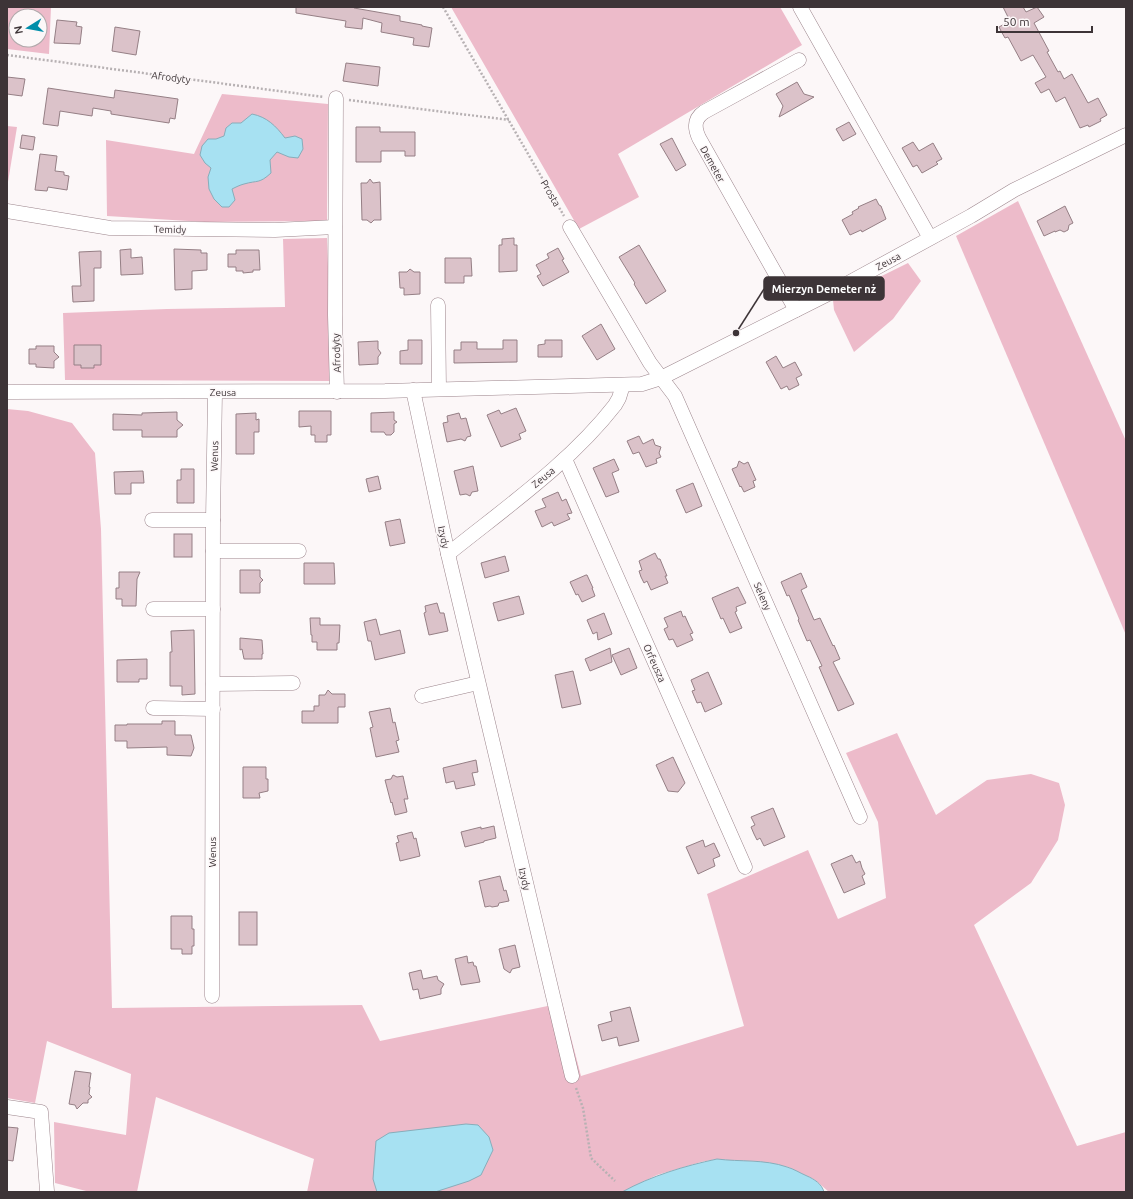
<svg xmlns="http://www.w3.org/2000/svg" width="1133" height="1199" viewBox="0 0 1133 1199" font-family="Ubuntu,sans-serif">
	<rect width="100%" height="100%" fill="#fcf7f8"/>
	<!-- green -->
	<g fill="#edbbca" fill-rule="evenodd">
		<path d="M7,7H51L49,54L7,49ZM16,16H40V40H16Z"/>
		<polygon points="451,7 780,7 802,45 618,154 639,197 579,229"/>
		<polygon points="222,94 328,104 327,221 205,222 107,216 106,140 194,154"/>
		<polygon points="7,126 17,127 7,188"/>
		<polygon points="1018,201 1064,303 1126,441 1126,635 956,236"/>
		<polygon points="327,238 332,381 65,380 63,313 167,309 285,307 283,239"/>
		<polygon points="908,263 921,281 893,319 854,352 834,310 833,300"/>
		<polygon points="7,409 28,411 72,423 95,453 101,529 112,1008 362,1005 380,1041 562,1003 581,1076 744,1026 707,894 808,850 838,919 886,898 878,822 846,753 897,733 936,815 987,780 1031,774 1059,783 1065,805 1058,840 1031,883 974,925 1077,1146 1126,1132 1126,1192 829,1192 815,1180 788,1167 756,1161 736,1162 717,1159 701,1162 657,1175 622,1192 307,1192 314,1159 156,1097 137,1192 90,1192 55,1183 54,1122 126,1135 131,1074 47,1041 35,1103 7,1098"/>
	</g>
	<!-- water -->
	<g fill="#a7e1f2" stroke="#87adba">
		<path d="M252,114C267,117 276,126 285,138L295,136L302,139L303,149L298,158L289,157L277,152L270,160L271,173C259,184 258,180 244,184C240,185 236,187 232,189L235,200L229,207H222L214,199L209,189L208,177L211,168L205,163L200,155L202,146L208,139H216L224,136L226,128L232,123H241Z"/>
		<polygon points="466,1124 478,1125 489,1137 493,1150 481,1175 469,1181 435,1192 377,1192 373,1179 376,1141 389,1133"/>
		<path d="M717,1159C740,1162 764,1159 787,1167C794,1169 800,1173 807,1176C814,1179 822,1184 824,1192H622C651,1176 684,1166 717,1159Z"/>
	</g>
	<!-- building -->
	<g fill="#dbc2c9" stroke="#957f85">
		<polygon points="296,7 354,7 354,8 400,16 400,21 422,25 422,26 432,28 429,47 413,45 414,38 381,32 382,23 363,18 362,29 345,27 346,21 296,13"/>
		<polygon points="1003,7 1023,7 1026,12 1037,7 1044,17 1034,23 1049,51 1047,52 1058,72 1060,71 1064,79 1072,74 1088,103 1098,98 1107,115 1100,119 1101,121 1089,127 1088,125 1080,128 1065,97 1056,102 1049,89 1041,93 1035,83 1046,77 1033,55 1021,61 1008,37 1005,38 1001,31 999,27 1010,21"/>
		<polygon points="57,20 77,22 76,26 82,27 80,44 54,43"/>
		<polygon points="115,27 140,31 136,55 112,51"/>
		<polygon points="346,63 380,67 378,86 343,81"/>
		<polygon points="7,77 25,79 22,96 7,94"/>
		<polygon points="797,82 804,94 814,97 779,117 783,106 776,94"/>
		<polygon points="48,88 114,98 115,90 178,99 175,119 170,118 169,123 111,114 111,111 93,108 92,116 60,111 58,126 43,124"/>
		<polygon points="849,122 856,134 843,141 836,129"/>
		<polygon points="356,127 380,127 380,132 415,132 415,156 405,156 405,151 381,151 381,162 356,162"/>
		<polygon points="22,135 35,137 33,150 20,148"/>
		<polygon points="672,138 686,165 676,171 660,144"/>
		<polygon points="913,142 919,151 933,143 942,159 936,162 938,164 922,173 917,165 913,167 902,148"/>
		<polygon points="40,154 57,156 55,171 64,172 64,175 69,176 67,190 48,187 47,191 35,190"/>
		<polygon points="370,179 373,183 380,182 381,220 374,220 371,223 367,220 362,220 361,183 367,183"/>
		<polygon points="876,199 879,205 881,206 886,219 862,232 861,230 850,235 842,220 853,214 852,212 859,208 858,207"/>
		<polygon points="1065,206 1073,223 1069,225 1068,230 1064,232 1060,230 1055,232 1055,231 1044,236 1037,221"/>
		<polygon points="514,238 514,245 517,245 517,271 499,272 499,245 502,245 502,239"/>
		<polygon points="639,245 666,291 646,304 634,284 635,283 619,257"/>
		<polygon points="558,248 564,259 562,260 569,272 543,286 537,276 541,274 536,265 549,258 547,254"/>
		<polygon points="131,249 131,258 142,257 143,274 121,275 120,250"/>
		<polygon points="174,249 201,250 201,253 207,253 207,270 192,271 192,289 175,290"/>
		<polygon points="236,250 259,250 260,270 253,270 253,272 243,273 243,271 236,271 236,267 228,267 228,254 236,254"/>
		<polygon points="101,251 101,268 94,268 94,301 73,302 72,286 81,286 79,252"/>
		<polygon points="445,258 471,258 472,276 464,276 464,283 445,283"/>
		<polygon points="410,269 414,272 420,272 420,294 404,295 404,288 400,288 399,272 407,272"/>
		<polygon points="601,324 615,349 597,360 582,336"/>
		<polygon points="408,340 422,340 422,364 400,364 400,351 408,350"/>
		<polygon points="503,340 517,340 517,362 454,363 454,350 461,350 461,342 477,342 477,349 503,349"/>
		<polygon points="545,340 562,340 562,357 538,357 538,345 545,344"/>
		<polygon points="378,341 378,349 381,353 378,357 378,364 359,365 358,342"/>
		<polygon points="74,345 101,345 101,365 94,365 94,368 81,368 81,365 74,365"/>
		<polygon points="36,346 54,346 54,352 59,357 54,361 54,368 36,367 36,364 29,364 29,349 36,349"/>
		<polygon points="776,356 783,368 795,362 802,375 796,378 799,385 789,390 787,386 781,389 766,362"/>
		<polygon points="516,408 526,431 519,434 521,439 501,447 487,415 499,410 501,414"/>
		<polygon points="299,411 331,411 331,435 327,435 327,442 315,442 315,435 311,435 311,426 299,427"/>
		<polygon points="177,412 177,420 183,425 177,430 177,437 142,437 142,430 113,430 113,414 142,415 142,413"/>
		<polygon points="394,412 394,420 397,422 394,424 394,432 391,435 386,435 384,432 371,432 371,413"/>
		<polygon points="256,413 256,420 259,419 259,432 254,432 254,454 236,454 236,414"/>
		<polygon points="459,413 461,419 466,418 471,436 467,437 465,441 461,439 447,442 443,423 448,422 447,416"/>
		<polygon points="639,436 643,444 653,439 655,445 661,447 659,453 661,457 656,459 657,463 646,467 639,452 633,454 627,441"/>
		<polygon points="614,459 619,470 612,473 619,492 606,497 593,468"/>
		<polygon points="739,461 744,464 748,462 756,480 753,481 755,487 744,492 741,486 740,487 732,469 737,467"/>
		<polygon points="473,466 478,491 472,492 470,496 466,494 460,495 454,471"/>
		<polygon points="181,469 194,469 194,503 177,503 177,480 181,480"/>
		<polygon points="143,471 144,483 131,483 131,494 115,494 114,472"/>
		<polygon points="378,476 381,489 369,492 366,479"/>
		<polygon points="693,483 702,506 686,513 676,490"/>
		<polygon points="558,492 562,501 566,499 572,513 567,514 570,519 554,526 552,522 542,527 535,511 546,507 542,499"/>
		<polygon points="400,519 405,543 390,546 385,522"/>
		<rect x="174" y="534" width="18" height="23"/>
		<polygon points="655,553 658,559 660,559 667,576 665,576 668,583 651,590 647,581 644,583 641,577 639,571 642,570 639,561"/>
		<polygon points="505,556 509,571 485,578 481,563"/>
		<polygon points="304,563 334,563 335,584 304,584"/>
		<polygon points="240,570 260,570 260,577 263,580 260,583 260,593 240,593"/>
		<polygon points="119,572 140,572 137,579 136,606 122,606 122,599 116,599 116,588 119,588"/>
		<polygon points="801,573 807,587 801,590 814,620 820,618 833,646 834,645 840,659 833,662 854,704 838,711 819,667 822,666 810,640 807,641 798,620 799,619 789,595 787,596 781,582"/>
		<polygon points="586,575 587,575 593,588 592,588 595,596 582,602 578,594 576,595 570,582"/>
		<polygon points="738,587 746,603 736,607 737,611 735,612 742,628 730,633 723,618 721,619 712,598"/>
		<polygon points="519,596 524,614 498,621 493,603"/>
		<polygon points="437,603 440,613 444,613 448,631 429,635 424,613 426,612 425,606"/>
		<polygon points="681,611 683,617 685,616 689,625 693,633 690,634 693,640 677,647 673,639 669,640 664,629 668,627 664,618"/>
		<polygon points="604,613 612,634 598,640 597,632 593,634 587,620"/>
		<polygon points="310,618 320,618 320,625 340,625 339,643 337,643 337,650 317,650 317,642 312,642 312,635 311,635"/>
		<polygon points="376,619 380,635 400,630 405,653 375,660 371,641 368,641 364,622"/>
		<polygon points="194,630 195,694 182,695 182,686 170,686 170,652 172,652 171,631"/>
		<polygon points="240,638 262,640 263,654 262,654 262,659 244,659 242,649 240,650"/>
		<polygon points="610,648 612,662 590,671 585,659"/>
		<polygon points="629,648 637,668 621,675 612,655"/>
		<polygon points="147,659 147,679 139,679 139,682 117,682 117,660"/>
		<polygon points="573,671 581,704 562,708 555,675"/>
		<polygon points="708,672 722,704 705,712 701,702 697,703 692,691 695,690 691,680"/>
		<polygon points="328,690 332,694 345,694 345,707 338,707 338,723 302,723 302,711 314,711 314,706 319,706 319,695 325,695"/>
		<polygon points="390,708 393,723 395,722 399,740 396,741 399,752 376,757 370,728 373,727 369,712"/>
		<polygon points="162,721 175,721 175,735 191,735 194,748 191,756 167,755 167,747 127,748 127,741 115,741 115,725 127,725 127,724 162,724"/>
		<polygon points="673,757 685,783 678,792 668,791 656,765"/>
		<polygon points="476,760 478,772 472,773 475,785 456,789 454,781 446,783 443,768"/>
		<polygon points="243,767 266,767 266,779 268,779 268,791 259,793 260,798 243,798"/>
		<polygon points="393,775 397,777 403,776 408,799 404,799 407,812 395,815 392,802 391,803 385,780 391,779"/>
		<polygon points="773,808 785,837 764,846 760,838 757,840 754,834 751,827 755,825 751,817"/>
		<polygon points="494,826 496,838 484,841 484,842 465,847 461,832 481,827 481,829"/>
		<polygon points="412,832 414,839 416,838 420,856 400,861 396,843 399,842 397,836"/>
		<polygon points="703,840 705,847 714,843 720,856 713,859 715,866 698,874 686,847"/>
		<polygon points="852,855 856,863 860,861 862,868 865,874 862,876 865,884 844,893 831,864"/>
		<polygon points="500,876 504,891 506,890 509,901 499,903 498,906 492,907 490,906 485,907 479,881"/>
		<rect x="239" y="912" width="18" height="33"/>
		<polygon points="171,916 192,916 192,929 194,929 194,946 192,946 192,954 182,954 182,949 171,949"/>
		<polygon points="515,945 520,967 512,969 510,973 504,969 499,949"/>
		<polygon points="467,956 468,963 473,962 474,966 476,966 480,982 461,985 455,959"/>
		<polygon points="421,970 423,979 437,976 438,980 444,984 441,989 441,994 420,999 418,989 413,990 409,973"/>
		<polygon points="630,1007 639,1041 619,1046 617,1037 602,1041 598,1025 612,1021 610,1012"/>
		<polygon points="75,1071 91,1073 89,1087 90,1087 89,1094 92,1097 88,1100 88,1103 83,1103 77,1109 75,1105 69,1104"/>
		<polygon points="7,1127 18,1128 13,1161 7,1160"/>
	</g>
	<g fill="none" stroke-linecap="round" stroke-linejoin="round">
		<defs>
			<g id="minor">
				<polyline points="800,7 930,238"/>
				<polyline points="336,98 335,315 337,392"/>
				<polyline points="7,211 110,228 275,230 335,227"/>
				<polyline points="570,227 650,363 675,396 860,817"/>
				<polyline points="438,305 439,389"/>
				<path d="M796,310L699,138C694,127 694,119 704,112L799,60"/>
				<polyline points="413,390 448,554 572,1076"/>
				<polyline points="7,392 385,391 642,384 661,378 830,293 971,216 1014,190 1126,135"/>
				<polyline points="565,459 745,867"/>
				<polyline points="152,520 213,520"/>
				<polyline points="213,551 299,551"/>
				<path d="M448,554C505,508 570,463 615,405L619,398L623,385"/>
				<polyline points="153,609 213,609"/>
				<polyline points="213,684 293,683"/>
				<polyline points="422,696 478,683"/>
				<polyline points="153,708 213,709"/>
				<polyline points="212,996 213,520 215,392"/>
				<polyline points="7,1107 41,1112 47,1191"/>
			</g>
		</defs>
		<!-- minor casing -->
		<use href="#minor" stroke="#9c858c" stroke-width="15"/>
		<!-- path -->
		<g stroke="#b7b1b3" stroke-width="2.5" stroke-dasharray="2 2" stroke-linecap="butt">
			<polyline points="443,7 564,216"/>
			<polyline points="7,55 324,97"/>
			<polyline points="349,100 509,120"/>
			<polyline points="576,1088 583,1108 591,1158 615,1181"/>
		</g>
		<!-- minor -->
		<use href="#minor" stroke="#fff" stroke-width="14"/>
	</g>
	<g text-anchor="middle" stroke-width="3" stroke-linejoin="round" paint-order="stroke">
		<!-- street labels -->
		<g font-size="10" fill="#3d3437" stroke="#fcf7f8">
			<text transform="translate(171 77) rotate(7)" y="4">Afrodyty</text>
			<text transform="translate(713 164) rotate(61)" y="4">Demeter</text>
			<text transform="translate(551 193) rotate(60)" y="4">Prosta</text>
			<text transform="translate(170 229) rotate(1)" y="4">Temidy</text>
			<text transform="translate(888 261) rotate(-28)" y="4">Zeusa</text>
			<text transform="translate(336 353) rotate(-92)" y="4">Afrodyty</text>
			<text x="223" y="396">Zeusa</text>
			<text transform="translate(214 456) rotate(-89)" y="4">Wenus</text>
			<text transform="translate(543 477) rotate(-39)" y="4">Zeusa</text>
			<text transform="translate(444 537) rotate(78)" y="4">Izydy</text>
			<text transform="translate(763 596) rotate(66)" y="4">Seleny</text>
			<text transform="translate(655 663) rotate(66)" y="4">Orfeusza</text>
			<text transform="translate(212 852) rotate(-90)" y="4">Wenus</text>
			<text transform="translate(525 879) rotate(77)" y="4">Izydy</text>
		</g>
	</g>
	<!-- callouts -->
	<path fill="none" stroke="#3d3437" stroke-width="1.5" d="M736 333L764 289"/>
	<circle fill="#3d3437" stroke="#fcf7f8" stroke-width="1.5" cx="736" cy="333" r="4"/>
	<rect fill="#3d3437" stroke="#3d3437" stroke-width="1.5" x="764" y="277" width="120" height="23" rx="4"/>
	<g font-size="11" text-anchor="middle" font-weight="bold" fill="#fff">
		<text x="824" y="293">Mierzyn Demeter nż</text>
	</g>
	<!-- border -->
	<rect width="1133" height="1199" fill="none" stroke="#3d3437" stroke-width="16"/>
	<!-- north arrow -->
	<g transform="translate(28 28) rotate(259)"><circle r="19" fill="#fcf7f8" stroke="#b0a9ab"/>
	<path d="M0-3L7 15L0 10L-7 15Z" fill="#008eaa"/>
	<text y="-6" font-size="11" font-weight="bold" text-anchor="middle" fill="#3d3437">N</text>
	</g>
	<!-- scale -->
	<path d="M997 26v6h95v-6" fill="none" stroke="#3d3437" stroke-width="2"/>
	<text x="1003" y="26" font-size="12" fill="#3d3437" stroke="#fcf7f8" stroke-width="3" paint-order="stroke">50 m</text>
</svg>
